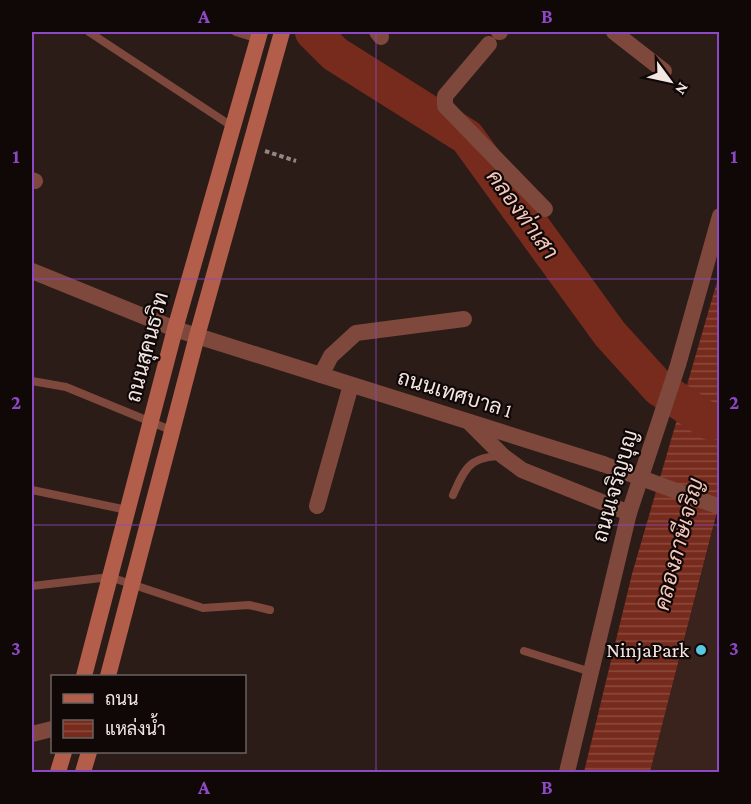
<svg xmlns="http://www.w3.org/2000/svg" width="751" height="804" viewBox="0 0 751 804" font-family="'Crimson Pro',Sarabun,serif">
	<defs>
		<pattern id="water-rules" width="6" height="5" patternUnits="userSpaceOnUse" patternTransform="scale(1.5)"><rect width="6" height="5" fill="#772b1d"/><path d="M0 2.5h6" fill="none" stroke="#8b4a3e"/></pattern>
	</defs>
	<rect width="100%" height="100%" fill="#2c1c18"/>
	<!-- built -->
	<polygon fill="#3a221d" points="714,525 720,527 719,772 650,772"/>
	<!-- water -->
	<polygon fill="url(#water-rules)" points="719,275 719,504 650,772 584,772 632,574"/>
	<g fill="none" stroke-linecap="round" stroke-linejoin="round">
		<!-- river -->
		<polyline stroke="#772b1d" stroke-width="36" points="313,32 335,54 467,137 610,334 659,388 710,422"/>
		<!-- path -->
		<polyline stroke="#948783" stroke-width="4" stroke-dasharray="4.5 3" stroke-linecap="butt" points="265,151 296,161"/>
		<!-- service -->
		<g stroke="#7e483d" stroke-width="8">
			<polyline points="89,32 233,127"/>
			<polyline points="236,32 258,39"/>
			<polyline points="32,381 66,387 173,431"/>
			<polyline points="32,490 127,510"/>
			<path d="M453,495C465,467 471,456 503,456"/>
			<polyline points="32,586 110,577 203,608 249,605 270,610"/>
			<polyline points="524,651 591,672"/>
		</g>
		<!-- minor -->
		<g stroke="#7e483d" stroke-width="16">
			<polyline points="377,32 381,37"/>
			<polyline points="499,32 500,32"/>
			<polyline points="614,32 664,71"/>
			<polyline points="489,44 445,96 445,106 545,209"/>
			<polyline points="32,180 35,181"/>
			<polyline points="321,375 331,356 356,333 464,319"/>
			<polyline points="469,422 503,456 522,470 629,513"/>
			<polyline points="317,506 351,385"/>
			<polyline points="32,734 52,729"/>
			<polyline points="567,772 629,513 678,365 720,216"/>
		</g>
		<!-- tertiary -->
		<polyline stroke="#7e483d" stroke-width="16" points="32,271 175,329 603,464"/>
		<!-- secondary -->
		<g stroke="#b35d4b" stroke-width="16">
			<polyline points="84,676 175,329 260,32"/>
			<polyline points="108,676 197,336 282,32"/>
			<polyline points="58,772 64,752"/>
			<polyline points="83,772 89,752"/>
		</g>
		<!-- tertiary-bridge -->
		<polyline stroke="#7e483d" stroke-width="16" points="603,464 720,507"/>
	</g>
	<!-- grid -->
	<path fill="none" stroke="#8d48c5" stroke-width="1.5" stroke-opacity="0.55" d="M376,32V772M32,279H720M32,525H720"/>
	<!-- markers -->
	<circle fill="#56c9e0" stroke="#0f0807" stroke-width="2" cx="701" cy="650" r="6"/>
	<g text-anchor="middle" stroke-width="4.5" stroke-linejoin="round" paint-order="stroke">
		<!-- street labels -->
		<g font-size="21" fill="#f3e7e4" stroke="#0f0807">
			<text transform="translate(147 347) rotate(-75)" y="7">ถนนสุคนธวิท</text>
			<text transform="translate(455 394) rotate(17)" y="7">ถนนเทศบาล 1</text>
			<text transform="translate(615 486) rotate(-74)" y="7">ถนนเจริญบุญ</text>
		</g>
		<!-- poi labels -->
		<g font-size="21" fill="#f3e7e4" stroke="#0f0807" text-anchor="end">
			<text x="689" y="657">NinjaPark</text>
		</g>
		<!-- water labels -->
		<g font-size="22" font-style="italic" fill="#f6c7bc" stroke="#0f0807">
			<text transform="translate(523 214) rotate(54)" y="8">คลองท่าเสา</text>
			<text transform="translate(678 544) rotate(-75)" y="8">คลองภาษีเจริญ</text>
		</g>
	</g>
	<!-- border -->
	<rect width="751" height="804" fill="none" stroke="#0f0807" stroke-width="66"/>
	<!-- legend -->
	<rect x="51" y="675" width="195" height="78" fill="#0f0807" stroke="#6a615f" stroke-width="1.5"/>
	<rect x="63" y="694" width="30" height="9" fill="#b35d4b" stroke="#6a615f" stroke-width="1.5"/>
	<text x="105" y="705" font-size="18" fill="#f3e7e4">ถนน</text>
	<rect x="63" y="720" width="30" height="18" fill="url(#water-rules)" stroke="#6a615f" stroke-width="1.5"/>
	<text x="105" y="735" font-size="18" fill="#f3e7e4">แหล่งน้ำ</text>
	<!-- north arrow -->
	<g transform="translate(670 81) rotate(123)" stroke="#0f0807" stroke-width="4.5" paint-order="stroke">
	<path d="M0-4.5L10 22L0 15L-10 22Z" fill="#f3e7e4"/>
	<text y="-9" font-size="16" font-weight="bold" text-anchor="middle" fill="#f3e7e4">N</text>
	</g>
	<rect x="33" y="33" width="685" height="738" fill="none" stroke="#8d48c5" stroke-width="2"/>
	<g font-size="20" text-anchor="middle" font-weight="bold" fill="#8d48c5">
		<text x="204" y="23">A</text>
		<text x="547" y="23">B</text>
		<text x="16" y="163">1</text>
		<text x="734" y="163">1</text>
		<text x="16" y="409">2</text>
		<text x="734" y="409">2</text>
		<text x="16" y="655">3</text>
		<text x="734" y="655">3</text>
		<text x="204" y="794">A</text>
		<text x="547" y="794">B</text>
	</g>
</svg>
